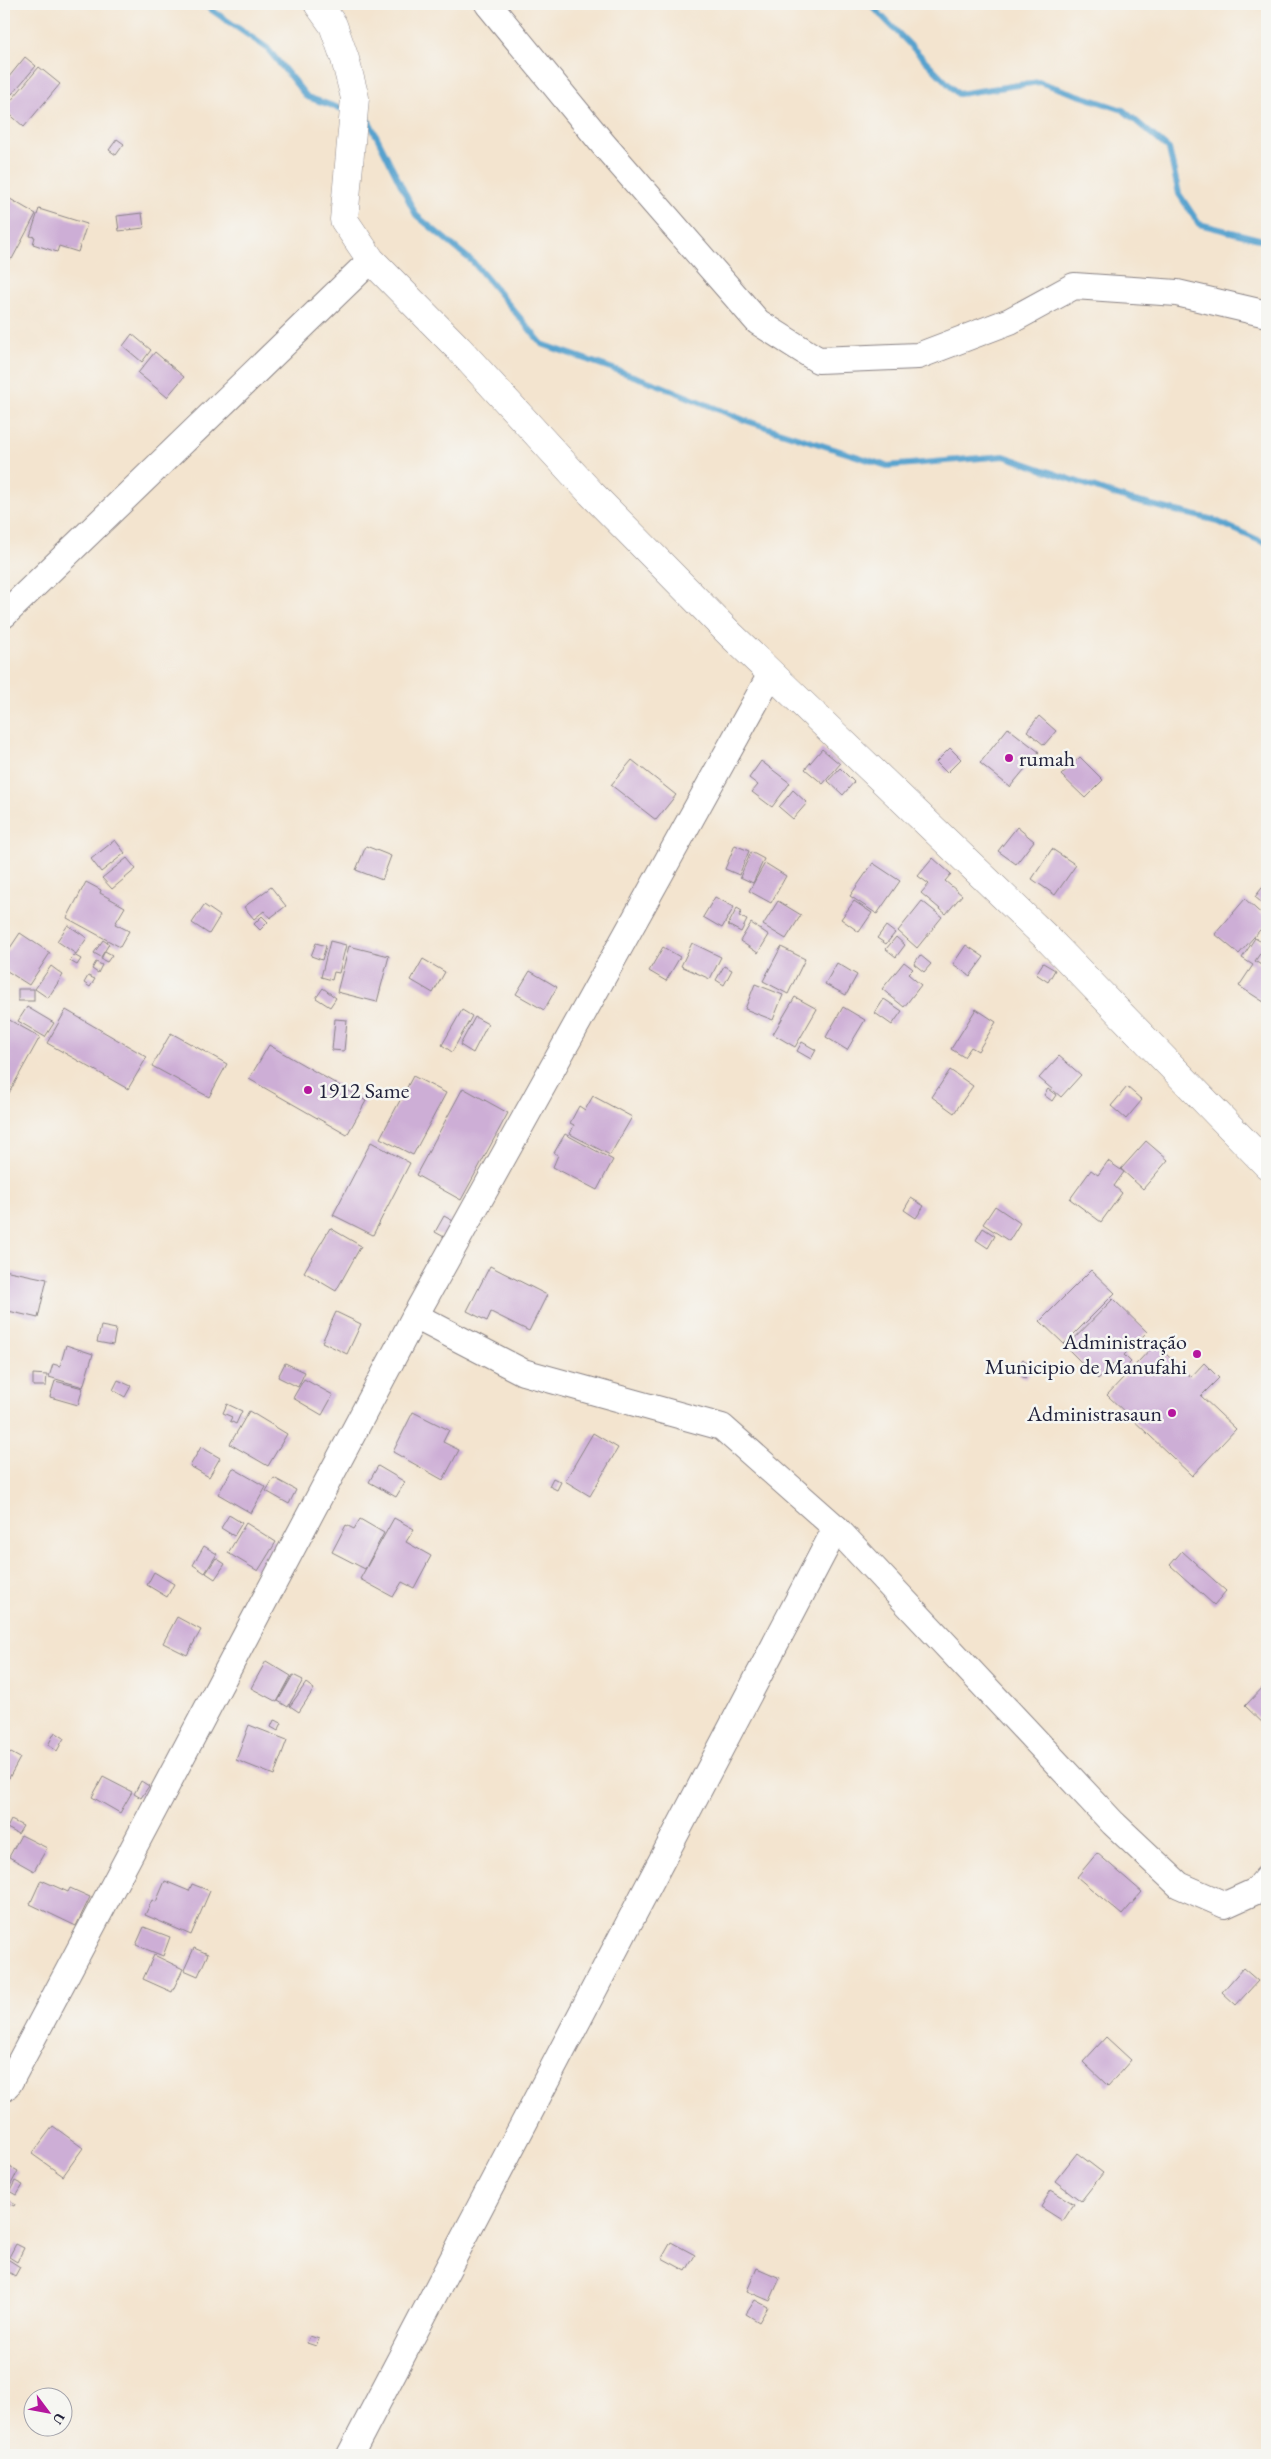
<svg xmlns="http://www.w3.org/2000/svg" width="1271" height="2459" viewBox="0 0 1271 2459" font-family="'EB Garamond',serif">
	<rect width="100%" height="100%" fill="#f6f6f2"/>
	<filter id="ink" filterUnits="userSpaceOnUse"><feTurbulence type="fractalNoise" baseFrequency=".02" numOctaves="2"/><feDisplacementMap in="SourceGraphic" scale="10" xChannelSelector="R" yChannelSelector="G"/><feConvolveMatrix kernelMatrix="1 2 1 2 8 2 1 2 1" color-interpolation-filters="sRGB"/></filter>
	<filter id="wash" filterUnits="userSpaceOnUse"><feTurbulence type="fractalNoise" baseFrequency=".0096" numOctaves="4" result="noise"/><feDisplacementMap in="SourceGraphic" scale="20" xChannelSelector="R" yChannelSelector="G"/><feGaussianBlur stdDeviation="1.12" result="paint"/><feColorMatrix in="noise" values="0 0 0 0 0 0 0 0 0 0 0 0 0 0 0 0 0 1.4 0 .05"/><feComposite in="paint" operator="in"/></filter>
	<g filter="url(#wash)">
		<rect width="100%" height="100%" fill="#f3e4cf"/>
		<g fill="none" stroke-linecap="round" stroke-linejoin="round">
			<!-- stream -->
			<g stroke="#56a2ce" stroke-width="6">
				<polyline points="203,4 267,48 307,97 348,111"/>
				<polyline points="870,4 958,94 1039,82 1123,110 1169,149 1179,194 1199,224 1267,241"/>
				<polyline points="362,116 370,123 416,215 473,262 542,344 659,385 744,420 887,466 1004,456 1130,500 1214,520 1267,544"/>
			</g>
		</g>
		<g id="blocks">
			<!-- building -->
			<g fill="#cdaed6">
				<polygon points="25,57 36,66 12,94 4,87 4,83"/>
				<polygon points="39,67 60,84 24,127 4,109"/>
				<polygon points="117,139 124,144 116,155 109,150"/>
				<polygon points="5,196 36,214 12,259 4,255"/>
				<polygon points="39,209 87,224 78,252 59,246 57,252 33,244 35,237 30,236"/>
				<polygon points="142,213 144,228 119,231 117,216"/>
				<polygon points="132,334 151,350 142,362 123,346"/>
				<polygon points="155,352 184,377 167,397 138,373"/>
				<polygon points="1039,716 1056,731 1044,745 1027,731"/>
				<polygon points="1008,728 1039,752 1010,787 980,763"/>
				<polygon points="950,748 961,759 947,773 936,762"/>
				<polygon points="822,749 840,764 823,784 805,769"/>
				<polygon points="1080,757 1103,780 1085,798 1061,775"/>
				<polygon points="632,760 676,795 656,820 611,785"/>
				<polygon points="761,761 790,783 772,807 752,792 758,785 749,778"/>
				<polygon points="840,768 854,782 843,795 828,781"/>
				<polygon points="793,790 807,803 793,819 779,807"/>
				<polygon points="1017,827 1034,841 1016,864 998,851"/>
				<polygon points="115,840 125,853 101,872 91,859"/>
				<polygon points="735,845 749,851 739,875 725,869"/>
				<polygon points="366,846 391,856 382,880 356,870"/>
				<polygon points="1052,849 1076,865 1055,895 1032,879"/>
				<polygon points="751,852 764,859 753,883 740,877"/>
				<polygon points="127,858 136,869 112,889 102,878"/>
				<polygon points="933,858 951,874 945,881 962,895 946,914 921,893 929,884 918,876"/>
				<polygon points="765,863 786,876 771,903 749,891"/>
				<polygon points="873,863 900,881 877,914 850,896"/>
				<polygon points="86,882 101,890 100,893 125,907 115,924 129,931 120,947 67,918"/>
				<polygon points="1265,884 1267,885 1267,907 1255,897"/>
				<polygon points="271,887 286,906 270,918 264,911 254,919 244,907"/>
				<polygon points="715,897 734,907 722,928 703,917"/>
				<polygon points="1245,899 1267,919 1267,922 1239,954 1215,934"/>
				<polygon points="778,901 801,915 786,939 763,925"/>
				<polygon points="854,901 872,913 859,932 841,919"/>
				<polygon points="922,901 942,917 917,948 898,931"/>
				<polygon points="204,905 220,916 209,934 192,923"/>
				<polygon points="737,908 742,911 739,916 747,920 741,932 728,925"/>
				<polygon points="262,916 268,922 260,930 254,924"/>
				<polygon points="751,923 769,935 758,953 740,941"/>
				<polygon points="68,925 87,938 76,954 57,941"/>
				<polygon points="886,926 895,933 886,944 877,938"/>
				<polygon points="20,933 50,953 29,985 4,969 4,957"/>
				<polygon points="896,937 905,945 896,957 886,949"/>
				<polygon points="1255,938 1266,945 1255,961 1267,969 1267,1004 1239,986 1253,965 1242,958"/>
				<polygon points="103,940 109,944 101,957 94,953"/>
				<polygon points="330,941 346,945 339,973 334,972 332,980 321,977"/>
				<polygon points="316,943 326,946 322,960 311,956"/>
				<polygon points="692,943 721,957 710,979 681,966"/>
				<polygon points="966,945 984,957 970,976 953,964"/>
				<polygon points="349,946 389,956 377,1002 337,992"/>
				<polygon points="663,947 680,957 666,981 649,971"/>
				<polygon points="781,947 805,959 788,994 763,981"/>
				<polygon points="105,951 112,955 107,962 101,959"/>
				<polygon points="74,955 81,959 77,965 70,961"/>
				<polygon points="920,955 931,964 924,972 914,964"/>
				<polygon points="423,959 445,972 433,993 411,980"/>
				<polygon points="96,962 102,965 98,973 92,969"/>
				<polygon points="904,962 913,969 908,974 921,985 904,1007 882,989"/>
				<polygon points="837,963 857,975 846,995 825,984"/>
				<polygon points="1043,963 1055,970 1048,982 1036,974"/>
				<polygon points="51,966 63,975 48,998 35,989"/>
				<polygon points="724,966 732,970 724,985 716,980"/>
				<polygon points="530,971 557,987 544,1010 516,994"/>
				<polygon points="88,976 95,979 90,987 84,983"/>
				<polygon points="755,984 783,995 773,1020 745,1009"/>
				<polygon points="323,988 336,998 330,1007 316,998"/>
				<rect x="18" y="989" width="16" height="12"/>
				<polygon points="795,997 817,1009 795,1047 773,1034"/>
				<polygon points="884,999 902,1011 892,1025 875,1013"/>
				<polygon points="27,1007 54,1023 45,1037 18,1021"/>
				<polygon points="843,1007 865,1020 847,1050 826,1037"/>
				<polygon points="976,1009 996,1022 978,1051 971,1047 964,1057 951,1049"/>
				<polygon points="66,1010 147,1057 128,1089 47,1043"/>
				<polygon points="462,1010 472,1016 452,1052 442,1045"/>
				<polygon points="4,1017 40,1037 9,1093 4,1091"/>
				<polygon points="475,1017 488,1024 473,1053 460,1045"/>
				<polygon points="335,1019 347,1020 344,1051 332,1050"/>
				<polygon points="171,1033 227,1064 209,1097 152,1066"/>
				<polygon points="802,1042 816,1050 811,1059 797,1051"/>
				<polygon points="269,1045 366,1101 347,1135 249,1079"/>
				<polygon points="1059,1056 1081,1075 1061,1097 1039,1078"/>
				<polygon points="950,1070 973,1086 954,1113 932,1097"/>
				<polygon points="413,1076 446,1093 413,1155 380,1138"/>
				<polygon points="1127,1087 1142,1100 1126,1119 1111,1106"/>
				<polygon points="463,1088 508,1113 461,1200 416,1175"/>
				<polygon points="1048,1089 1056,1095 1052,1101 1044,1095"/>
				<polygon points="593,1096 632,1117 610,1155 570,1134 574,1125 570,1123 579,1106 585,1110"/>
				<polygon points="565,1134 613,1160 597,1190 553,1167 558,1155 554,1153"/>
				<polygon points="1146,1141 1168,1160 1143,1189 1121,1169"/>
				<polygon points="371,1142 410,1163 373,1235 333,1215"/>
				<polygon points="1108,1161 1124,1172 1114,1186 1122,1193 1101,1222 1070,1199 1091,1170 1098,1175"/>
				<polygon points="911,1198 924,1206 916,1218 904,1210"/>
				<polygon points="995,1206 1020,1223 1009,1241 983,1224"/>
				<polygon points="444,1216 455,1222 446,1238 435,1232"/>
				<polygon points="330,1228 361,1246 336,1291 304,1272"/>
				<polygon points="983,1228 995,1236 988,1248 976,1240"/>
				<polygon points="490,1266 547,1295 529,1331 491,1312 487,1321 467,1311"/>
				<polygon points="4,1270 47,1279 38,1318 4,1310"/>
				<polygon points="1091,1270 1115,1293 1064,1344 1040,1321"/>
				<polygon points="1113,1299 1147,1332 1124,1355 1131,1362 1123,1370 1115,1362 1098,1379 1066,1347"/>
				<polygon points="336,1312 361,1324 347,1354 322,1342"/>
				<polygon points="101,1326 116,1329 113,1345 97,1342"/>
				<polygon points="1155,1344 1191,1377 1204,1363 1219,1378 1201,1396 1236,1429 1192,1476 1107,1395"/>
				<polygon points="66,1345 93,1354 83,1387 49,1377 53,1364 60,1366"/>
				<polygon points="1023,1359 1034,1369 1025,1379 1014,1369"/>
				<polygon points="285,1363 305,1372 298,1387 278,1377"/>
				<polygon points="33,1374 47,1375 46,1386 33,1386"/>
				<polygon points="304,1379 333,1395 322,1415 293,1398"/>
				<polygon points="118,1380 131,1386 125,1397 113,1390"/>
				<polygon points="55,1381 83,1388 78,1405 50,1397"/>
				<polygon points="227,1404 242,1411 236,1424 230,1421 232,1417 223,1413"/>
				<polygon points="249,1411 287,1434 268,1466 230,1444"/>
				<polygon points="413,1412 449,1430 443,1442 459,1450 443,1480 393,1452"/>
				<polygon points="593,1433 618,1448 590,1496 565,1481"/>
				<polygon points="201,1447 220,1458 209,1477 190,1466"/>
				<polygon points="378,1466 405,1482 396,1497 369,1482"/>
				<polygon points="233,1468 266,1487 251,1513 218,1494"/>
				<polygon points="274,1478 296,1490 289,1504 266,1491"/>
				<polygon points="553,1478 561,1482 557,1490 549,1486"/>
				<polygon points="229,1515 242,1523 234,1536 221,1528"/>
				<polygon points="394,1518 414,1529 406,1542 431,1556 414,1588 402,1582 393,1597 360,1579"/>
				<polygon points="360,1519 384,1533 365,1569 332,1552 346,1525 354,1529"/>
				<polygon points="246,1523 276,1542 258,1571 228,1553"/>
				<polygon points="204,1546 217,1554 205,1573 193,1565"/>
				<polygon points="1182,1551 1226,1591 1214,1605 1170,1565"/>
				<polygon points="216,1558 225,1564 215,1579 206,1573"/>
				<polygon points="154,1572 174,1584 167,1597 147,1585"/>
				<polygon points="177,1617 201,1630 187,1655 163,1643"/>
				<polygon points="266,1661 291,1676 277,1702 251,1688"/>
				<polygon points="293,1675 303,1680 288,1707 278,1701"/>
				<polygon points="306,1683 314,1689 299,1712 290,1706"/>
				<polygon points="1267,1683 1267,1727 1245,1706"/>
				<polygon points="274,1720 282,1723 278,1731 271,1727"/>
				<polygon points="249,1725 287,1740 274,1775 236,1760"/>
				<polygon points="55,1732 64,1738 57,1751 48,1745"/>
				<polygon points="4,1749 20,1758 9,1778 4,1775"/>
				<polygon points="103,1777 132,1792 120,1813 92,1797"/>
				<polygon points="141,1781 149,1786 141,1798 134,1794"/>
				<polygon points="11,1820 23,1826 18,1834 7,1828"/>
				<polygon points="21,1835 47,1848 34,1871 9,1857"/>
				<polygon points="1097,1853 1142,1892 1122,1915 1077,1877"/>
				<polygon points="41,1880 68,1892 70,1888 90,1897 76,1926 30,1904"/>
				<polygon points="165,1881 189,1891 192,1884 210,1891 191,1935 145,1915 152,1900 156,1902"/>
				<polygon points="144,1927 170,1937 163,1956 136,1945"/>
				<polygon points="194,1948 208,1954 198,1976 184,1970"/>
				<polygon points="154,1955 183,1969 172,1992 143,1979"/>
				<polygon points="1243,1968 1258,1981 1236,2005 1222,1992"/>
				<polygon points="1106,2037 1131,2060 1108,2086 1083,2062"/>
				<polygon points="53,2126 83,2148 63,2176 32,2154"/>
				<polygon points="1077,2153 1103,2173 1081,2201 1055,2181"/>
				<polygon points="4,2163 18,2171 10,2186 4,2183"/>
				<polygon points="15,2181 23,2185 17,2195 10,2191"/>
				<polygon points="1051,2190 1074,2204 1063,2221 1041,2207"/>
				<polygon points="7,2198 15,2204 14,2206 10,2204 5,2213 4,2203"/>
				<polygon points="671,2242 695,2255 686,2271 662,2258"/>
				<polygon points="16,2244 24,2248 17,2262 9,2257"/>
				<polygon points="6,2258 20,2267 15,2276 4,2269"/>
				<polygon points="757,2268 780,2278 770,2301 747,2291"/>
				<polygon points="755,2300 768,2307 759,2322 746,2314"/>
				<polygon points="310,2336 319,2339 316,2346 307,2343"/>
			</g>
		</g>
	</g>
	<g filter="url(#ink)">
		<use href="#blocks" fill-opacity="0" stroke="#8a8385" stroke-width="1"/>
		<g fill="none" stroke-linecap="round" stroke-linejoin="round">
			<defs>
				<g id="minor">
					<polyline points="488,4 603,144 758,322 818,360 918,356 1010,321 1074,286 1177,293 1267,314"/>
					<polyline points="4,615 371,260"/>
					<polyline points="415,1316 523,1372 722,1427 836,1528 1113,1823 1179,1885 1225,1905 1256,1891 1267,1878"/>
					<polyline points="4,2088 9,2083 415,1316 771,674"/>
					<polyline points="350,2455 836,1528"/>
				</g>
				<polyline id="primary" points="318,4 333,25 345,59 355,98 344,220 371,260 458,348 591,493 731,635 1046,937 1267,1165"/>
			</defs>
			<!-- minor casing -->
			<use href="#minor" stroke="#8a8385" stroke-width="28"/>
			<!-- primary casing -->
			<use href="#primary" stroke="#8a8385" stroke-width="29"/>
			<!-- minor -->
			<use href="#minor" stroke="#fff" stroke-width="26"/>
			<!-- primary -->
			<use href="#primary" stroke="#fff" stroke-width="28"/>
		</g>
	</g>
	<!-- markers -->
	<g fill="#b5179e" stroke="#f6f6f2" stroke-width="2">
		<circle cx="1009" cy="758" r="5"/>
		<circle cx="308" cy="1090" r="5"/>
		<circle cx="1197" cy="1354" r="5"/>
		<circle cx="1172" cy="1413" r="5"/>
	</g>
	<g text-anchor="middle" stroke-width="5" stroke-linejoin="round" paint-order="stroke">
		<!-- poi labels -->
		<g font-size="22" fill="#22223b" stroke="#f6f6f2" text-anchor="start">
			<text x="1019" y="766">rumah</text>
			<text x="318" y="1098">1912 Same</text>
			<text x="1187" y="1349" text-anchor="end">Administração<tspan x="1187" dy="25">Municipio de Manufahi</tspan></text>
			<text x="1162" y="1421" text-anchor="end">Administrasaun</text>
		</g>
	</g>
	<!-- margin -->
	<rect width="1271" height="2459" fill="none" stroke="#f6f6f2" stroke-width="20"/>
	<!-- north arrow -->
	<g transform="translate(48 2412) rotate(122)"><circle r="24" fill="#f6f6f2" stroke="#a1a1a9"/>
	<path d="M0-4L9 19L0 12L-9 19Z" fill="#b5179e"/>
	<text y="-8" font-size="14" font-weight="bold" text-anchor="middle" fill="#22223b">U</text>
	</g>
</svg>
